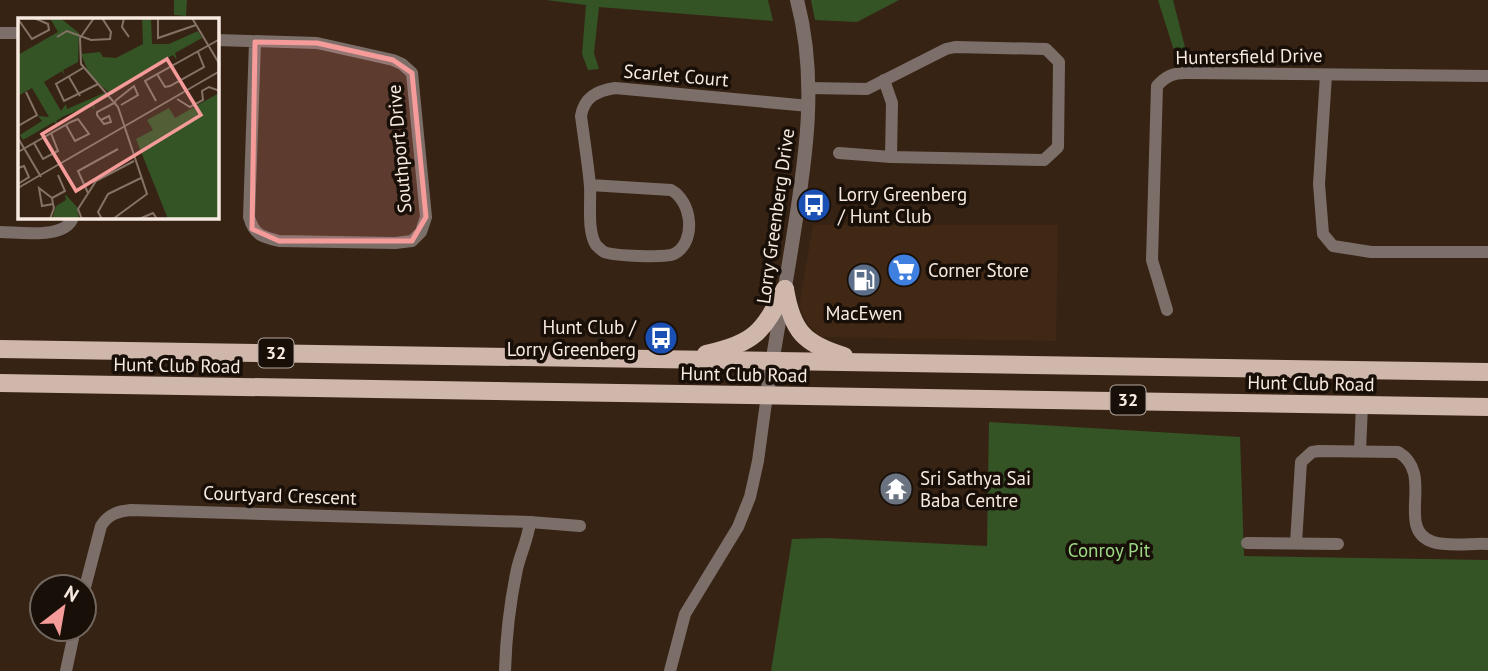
<svg xmlns="http://www.w3.org/2000/svg" width="1488" height="671" viewBox="0 0 1488 671" font-family="'PT Sans',sans-serif">
	<rect width="100%" height="100%" fill="#372314"/>
	<!-- built -->
	<polygon fill="#412814" points="813,225 1058,225 1056,341 820,337 808,324 799,307"/>
	<!-- park -->
	<g fill="#345425">
		<polygon points="174,0 187,0 186,16 174,15"/>
		<polygon points="546,0 768,0 773,21 599,7 594,53 599,69 588,70 582,54 586,5"/>
		<polygon points="811,0 899,0 857,22 815,20"/>
		<polygon points="1158,0 1173,0 1188,59 1176,57"/>
		<polygon points="989,422 1240,437 1244,556 1488,560 1488,671 771,671 792,539 826,538 987,546"/>
	</g>
	<g fill="none" stroke-linecap="round" stroke-linejoin="round">
		<!-- minor -->
		<g stroke="#7c6f6a" stroke-width="12">
			<polyline points="0,33 19,33"/>
			<path d="M217,40L317,43L393,60L402,64L412,73L426,217L421,232L412,241L395,243L279,241C262,237 254,235 249,217L255,42"/>
			<polyline points="1326,75 1319,184 1323,234 1333,246 1371,252 1488,252"/>
			<polyline points="884,80 892,103 891,157"/>
			<polyline points="809,88 867,89 946,49 955,47 1046,49 1059,62 1058,147 1044,160 891,157 839,153"/>
			<path d="M590,185L671,190C692,201 697,242 674,254C665,258 614,256 604,252C603,252 597,246 596,245C587,231 591,203 590,186C588,163 584,139 581,116C584,97 597,91 615,88L809,106"/>
			<path d="M0,232C19,232 66,240 73,217"/>
			<path d="M1167,310L1152,260L1157,86C1166,76 1173,73 1186,73L1488,76"/>
			<polyline points="1360,451 1362,405"/>
			<polyline points="1247,543 1338,544"/>
			<path d="M1296,543L1301,462L1312,452L1319,451L1398,452C1436,474 1394,529 1433,542C1448,547 1472,543 1488,544"/>
			<path d="M84,591L101,526C108,514 119,511 131,510L530,522L580,526"/>
			<polyline points="66,671 75,629"/>
			<path d="M505,671C506,636 510,602 517,569C521,552 528,539 530,522"/>
			<polyline points="670,671 685,614 738,527 750,497 758,461 767,395"/>
		</g>
		<!-- tertiary -->
		<path stroke="#7c6f6a" stroke-width="14" d="M767,395C775,342 785,290 793,238C806,158 818,79 797,0"/>
		<!-- primary -->
		<g stroke="#d0b7ab" stroke-width="18">
			<path d="M785,289C792,331 804,344 844,356"/>
			<polyline points="0,349 1488,372"/>
			<path d="M706,354C756,342 762,333 785,289"/>
			<polyline points="0,383 1488,407"/>
		</g>
	</g>
	<!-- marked area -->
	<path fill="#f59b99" fill-opacity="0.2" stroke="#f59b99" stroke-width="5" stroke-linejoin="round" d="M255,42L317,43L393,60L412,73L426,217L412,241H279L252,229Z"/>
	<!-- icons -->
	<defs>
		<symbol id="bus-disc" viewBox="-11 -11 22 22"><circle r="9.5" fill="#1a4fb4" stroke="#170f08"/><path d="M-5-6H5V4H4V6H2V4H-2V6H-4V4H-5ZM-3.5-4V0h7V-4ZM-3.5 1.2v1.5H-2V1.2ZM2 1.2v1.5H3.5V1.2Z" fill="#fff"/></symbol>
		<symbol id="supermarket-disc" viewBox="-11 -11 22 22"><circle r="9.5" fill="#3f7fe0" stroke="#170f08"/><path d="M-6-5.5h2.5l.6 2H6L4.5 2H-2.5L-4.4-4H-6ZM-1.5 3.2a1.3 1.3 0 1 0 .1 0ZM3 3.2a1.3 1.3 0 1 0 .1 0Z" fill="#fff"/></symbol>
		<symbol id="fuel-disc" viewBox="-11 -11 22 22"><circle r="9.5" fill="#5c6f8a" stroke="#170f08"/><path d="M-5.5-6h7V0h2V4h1.3V-2.5L3-4.5l.8-.8L6-3V5H2.5V1h-1V6h-7ZM-4.2-4.7v3.2H.2V-4.7Z" fill="#fff"/></symbol>
		<symbol id="temple-disc" viewBox="-11 -11 22 22"><circle r="9.5" fill="#6b7280" stroke="#170f08"/><path d="M0-6L5-2H3V0L6.5 2.5H4V6H1.5V3h-3V6H-4V2.5H-6.5L-3 0V-2H-5Z" fill="#fff"/></symbol>
	</defs>
	<g fill-rule="evenodd">
		<use href="#bus-disc" x="795" y="186" width="38" height="38"/>
		<use href="#supermarket-disc" x="885" y="251" width="38" height="38"/>
		<use href="#fuel-disc" x="845" y="261" width="38" height="38"/>
		<use href="#bus-disc" x="642" y="319" width="38" height="38"/>
		<use href="#temple-disc" x="877" y="470" width="38" height="38"/>
	</g>
	<g text-anchor="middle" stroke-width="7" stroke-linejoin="round" paint-order="stroke">
		<!-- shield labels -->
		<g fill="#170f08" stroke="#b4a89f" stroke-width="2">
			<rect x="258.5" y="338.5" width="35" height="29" rx="5"/>
			<rect x="1110.5" y="385.5" width="35" height="29" rx="5"/>
		</g>
		<g font-size="18" font-weight="bold" fill="#f8eae0">
			<text x="276" y="359">32</text>
			<text x="1128" y="406">32</text>
		</g>
		<!-- street labels -->
		<g font-size="19" fill="#f8eae0" stroke="#170f08">
			<text transform="translate(1249 56) rotate(-1)" y="7">Huntersfield Drive</text>
			<text transform="translate(676 75) rotate(5)" y="7">Scarlet Court</text>
			<text transform="translate(399 149) rotate(-95)" y="7">Southport Drive</text>
			<text transform="translate(775 216) rotate(-82)" y="7">Lorry Greenberg Drive</text>
			<text transform="translate(177 365) rotate(1)" y="7">Hunt Club Road</text>
			<text transform="translate(744 374) rotate(1)" y="7">Hunt Club Road</text>
			<text transform="translate(1311 383) rotate(1)" y="7">Hunt Club Road</text>
			<text transform="translate(280 495) rotate(2)" y="7">Courtyard Crescent</text>
		</g>
		<!-- poi labels -->
		<g font-size="19" fill="#f8eae0" stroke="#170f08" text-anchor="start">
			<text x="838" y="201">Lorry Greenberg<tspan x="838" dy="22">/ Hunt Club</tspan></text>
			<text x="928" y="277">Corner Store</text>
			<text x="864" y="320" text-anchor="middle">MacEwen</text>
			<text x="636" y="334" text-anchor="end">Hunt Club /<tspan x="636" dy="22">Lorry Greenberg</tspan></text>
			<text x="920" y="485">Sri Sathya Sai<tspan x="920" dy="22">Baba Centre</tspan></text>
		</g>
		<!-- park labels -->
		<g font-size="19" fill="#9dd884" stroke="#170f08">
			<text x="1109" y="557">Conroy Pit</text>
		</g>
	</g>
	<!-- overview -->
	<g transform="translate(18 18)">
		<rect width="201" height="201" fill="#372314"/>
		<path d="M32,0H42L61,15L60,44L45,52L47,58L44,53L26,64L43,93L48,86L49,91L86,75L90,79L75,86L77,92L73,87L46,98L38,103L41,108L36,104L5,122L2,117L24,103L20,98L31,99L14,70L0,78V37L40,14ZM124,0H133L134,26H151L180,13L184,20L157,35L159,42L155,37L122,56L127,61L120,57L94,77L72,58L63,36L82,34L85,39L98,40L125,26ZM201,75V200L150,201L118,121L135,112L129,102L151,90L157,100ZM47,176L59,189L61,200L34,201L38,188L48,182Z" fill="#345425"/>
		<path fill="none" stroke="#847366" stroke-width="2" d="M76,0L62,20L63,46L100,89L129,176L95,201M106,0L104,9L111,19M140,0V20L178,7M174,0L202,47M0,1L14,21L31,12L30,6L16,0M39,19L49,13L73,22L92,21L93,14L84,0M65,50L38,66L46,83L80,66M139,56L147,69L152,68L186,49L180,34M51,59L62,78M159,81L172,89L185,82L184,73L191,69L202,73M97,83L116,68L120,77L103,87M138,83L127,63L202,21M83,102L91,98L93,104L86,106L79,97V94L98,84M0,108L19,97L8,74M0,120L23,159M16,125L25,141L40,133L33,115M0,134L53,104L60,101L71,116L57,123L48,107M0,150L6,148L11,159L0,166M0,170L202,53M70,175L60,153L100,131M34,180L47,173L40,157M32,201L36,190L35,186L34,180L21,170L24,188L35,186M64,201L60,191L78,163L116,143M84,201L80,194L90,176L123,160M121,201L135,195L139,201"/>
		<path fill="#f59b99" fill-opacity="0.15" stroke="#f59b99" stroke-width="3.5" d="M149,41L183,97L58,173L24,116Z"/>
		<rect width="201" height="201" fill="none" stroke="#f8eae0" stroke-width="3.5"/>
	</g>
	<!-- north arrow -->
	<g transform="translate(63 608) rotate(31)"><circle r="33" fill="#170f08" stroke="#71675e" stroke-width="2"/>
	<path d="M0-5L12 26L0 18L-12 26Z" fill="#f59b99"/>
	<text y="-10" font-size="19" font-weight="bold" text-anchor="middle" fill="#f8eae0">N</text>
	</g>
</svg>
